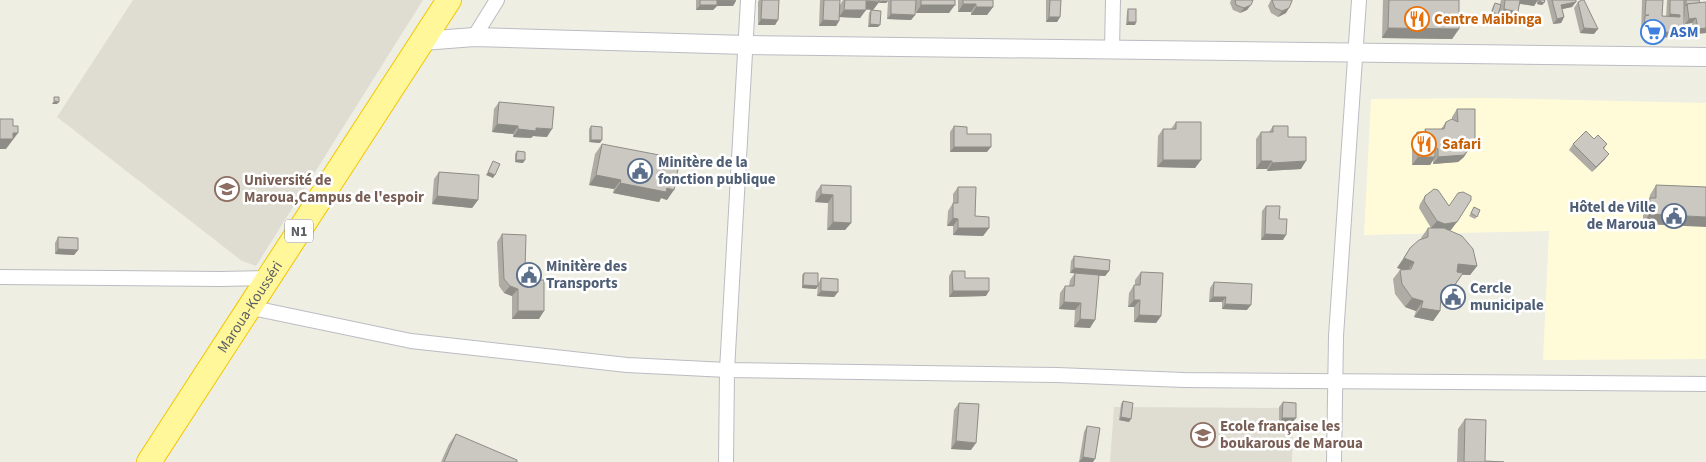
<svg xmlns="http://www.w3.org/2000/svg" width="1706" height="462" viewBox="0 0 1706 462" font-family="'Source Sans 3',sans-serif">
	<rect width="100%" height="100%" fill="#efeee3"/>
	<!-- commercial -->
	<polygon fill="#fffbd8" points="1490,98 1706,103 1706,359 1543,360 1549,231 1364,235 1371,99"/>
	<!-- education -->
	<g fill="#dfddd2">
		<polygon points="133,0 423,0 256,266 242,261 57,117"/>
		<polygon points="1114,407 1293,408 1292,462 1110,462"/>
	</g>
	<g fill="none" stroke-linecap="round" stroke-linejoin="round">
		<defs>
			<g id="minor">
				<polyline points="474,37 497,0"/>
				<polyline points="1112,50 1113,0"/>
				<polyline points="0,277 220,279 269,278"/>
				<polyline points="248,307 411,341 627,365 727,370 1057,375 1184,380 1706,384"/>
				<polyline points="726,462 727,370 748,0"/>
				<polyline points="1334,462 1336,336 1359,0"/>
			</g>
			<polyline id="tertiary" points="423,41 474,37 746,45 1706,57"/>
			<g id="trunk">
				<path id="s1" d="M149,462L449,0"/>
			</g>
		</defs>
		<!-- minor casing -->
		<use href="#minor" stroke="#bbbcc3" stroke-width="16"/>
		<!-- tertiary casing -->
		<use href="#tertiary" stroke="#bbbcc3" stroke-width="20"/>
		<!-- trunk casing -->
		<use href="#trunk" stroke="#f2c700" stroke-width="26"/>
		<!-- minor -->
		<use href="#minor" stroke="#fff" stroke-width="14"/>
		<!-- tertiary -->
		<use href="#tertiary" stroke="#fff" stroke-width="18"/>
		<!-- trunk -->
		<use href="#trunk" stroke="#fff799" stroke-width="24"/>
	</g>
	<!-- wall -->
	<g fill="#aeaca5">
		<polygon points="696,0 736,0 733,6 717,6 713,10 696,10"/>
		<polygon points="759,0 779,0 778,20 775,25 758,25 758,2"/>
		<polygon points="820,0 840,0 840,5 843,0 879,0 879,2 873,10 866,9 860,18 839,17 839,21 836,26 819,26"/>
		<polygon points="879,0 916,0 915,15 911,20 887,19 888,1 886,3 879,3"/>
		<polygon points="916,0 955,0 949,13 916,13"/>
		<polygon points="958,0 993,0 993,7 987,15 971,15 971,12 958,12"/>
		<polygon points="1046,0 1061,0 1060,17 1057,22 1046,22"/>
		<polygon points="1231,0 1253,0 1247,10 1240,13 1233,10 1230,3"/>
		<polygon points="1271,0 1292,0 1286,13 1278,17 1271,13 1268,6"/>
		<polygon points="1383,0 1459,0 1459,29 1452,39 1382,38"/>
		<polygon points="1501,0 1545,0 1542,5 1537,4 1537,1 1534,6 1520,4 1513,19 1498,17 1499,10 1496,17 1490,15 1493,6 1495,3 1500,4"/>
		<polygon points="1547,0 1576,0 1576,2 1572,7 1562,9 1564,17 1561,23 1553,24"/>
		<polygon points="1642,0 1663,0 1662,16 1666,17 1667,0 1699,0 1706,33 1694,34 1692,37 1685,38 1684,29 1686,26 1693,26 1692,23 1685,24 1684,13 1680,38 1641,36"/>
		<polygon points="1578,2 1594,34 1580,33 1574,8"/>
		<polygon points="1128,9 1136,22 1135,25 1126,25 1127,12"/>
		<polygon points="871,10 878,27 868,27 869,13"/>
		<polygon points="499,102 547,137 533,136 531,138 513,137 513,134 492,132 494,109"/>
		<polygon points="1457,109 1464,157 1458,162 1433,164 1433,160 1430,165 1412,165 1412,139 1417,132 1424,132 1425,129 1441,129 1446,122 1452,120 1452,117"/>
		<polygon points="1176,122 1201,160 1195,168 1157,167 1158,136 1163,129 1171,129"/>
		<polygon points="591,126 600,143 589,142 589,129"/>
		<polygon points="954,126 967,134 987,152 950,152 950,132"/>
		<polygon points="1273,126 1288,137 1301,169 1267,171 1267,169 1256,169 1256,139 1261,132 1269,132"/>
		<polygon points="1594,139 1607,144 1604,149 1605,159 1592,172 1569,150 1573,144"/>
		<polygon points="602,144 667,200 661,198 659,202 613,193 614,189 589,185 595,154"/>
		<polygon points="517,151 523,163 515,162 515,154"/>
		<polygon points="439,172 478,200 472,208 432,204 434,179"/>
		<polygon points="821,185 851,186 851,223 845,230 827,230 828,203 815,202 816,192"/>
		<polygon points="1656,185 1706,187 1643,224 1643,207 1649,199 1650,195"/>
		<polygon points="958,187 975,216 989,228 983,236 953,235 953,226 947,226 948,211 953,203 953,194"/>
		<polygon points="1425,196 1451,230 1449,230 1477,266 1470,275 1462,275 1446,299 1440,302 1440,311 1433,321 1414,317 1416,311 1405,307 1395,294 1393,279 1400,270 1402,269 1397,268 1410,248 1421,239 1421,238 1428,228 1431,228 1419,208 1420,204"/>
		<polygon points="1266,206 1279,219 1283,240 1261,240 1262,211"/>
		<polygon points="1474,207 1480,210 1475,219 1469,216"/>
		<polygon points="502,234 525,270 532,270 534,267 539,319 512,319 512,296 504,293 499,286 497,242"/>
		<polygon points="58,237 78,250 74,255 55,254 55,243"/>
		<polygon points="1074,256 1109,271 1105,276 1099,276 1090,328 1074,327 1075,310 1059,309 1060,293 1065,286 1069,286 1070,280 1075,273 1070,273 1071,261"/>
		<polygon points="952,271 965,278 986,296 949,297 949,276"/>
		<polygon points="1141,272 1161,316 1156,323 1134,322 1134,307 1128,307 1129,293 1134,285 1135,285 1135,280"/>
		<polygon points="804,273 818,286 816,289 802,288 802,275"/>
		<polygon points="821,278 838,292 834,297 817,296 818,284"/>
		<polygon points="1214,282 1247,310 1222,309 1222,302 1209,302 1210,288"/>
		<polygon points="1123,401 1129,422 1119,420 1121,404"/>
		<polygon points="1283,402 1292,423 1279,423 1279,407"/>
		<polygon points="959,403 971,450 951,449 954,410"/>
		<polygon points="1465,419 1485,461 1504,462 1457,462 1458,429"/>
		<polygon points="1087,426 1093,462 1079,462 1084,432"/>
		<polygon points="456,434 517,462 441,462 449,444"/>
	</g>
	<!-- shaded-wall -->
	<g fill="#8d8c86">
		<polygon points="717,0 736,1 733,6 717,6 713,10 696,10 700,5"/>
		<polygon points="1518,0 1538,0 1534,6 1516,3"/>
		<polygon points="866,1 879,2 873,10 861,9"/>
		<polygon points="881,1 888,1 886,3 879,3"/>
		<polygon points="1539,1 1544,3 1542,5 1537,4"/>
		<polygon points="1576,2 1572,7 1558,10 1561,5"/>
		<polygon points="963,4 976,4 971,12 958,12"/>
		<polygon points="921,5 955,5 949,13 916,13"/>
		<polygon points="1251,5 1247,10 1240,13 1244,8"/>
		<polygon points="976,7 993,7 987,15 971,15"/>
		<polygon points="1289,8 1286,13 1278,17 1282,11"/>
		<polygon points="1504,9 1518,12 1513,19 1498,17"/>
		<polygon points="844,10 866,10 860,18 839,17"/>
		<polygon points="1492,12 1498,14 1496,17 1490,15"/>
		<polygon points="891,14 915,15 911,20 887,19"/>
		<polygon points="1670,14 1680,15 1677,20 1666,19"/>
		<polygon points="1049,17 1060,17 1057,22 1046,22"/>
		<polygon points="1564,17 1561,23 1553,24 1557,19"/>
		<polygon points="1696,18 1692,23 1685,24 1689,19"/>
		<polygon points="761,19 778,20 775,25 758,25"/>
		<polygon points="823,20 839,21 836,26 819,26"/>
		<polygon points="1128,22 1136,22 1135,25 1126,25"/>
		<polygon points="870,24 880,25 878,27 868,27"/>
		<polygon points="1388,28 1459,29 1452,39 1382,38"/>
		<polygon points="1584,28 1598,29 1594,34 1580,33"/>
		<polygon points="1706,28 1706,33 1694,34 1698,29"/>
		<polygon points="1644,31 1684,33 1680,38 1641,36"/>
		<polygon points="1686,35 1694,35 1692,37 1685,38"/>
		<polygon points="54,101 59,102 57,104 52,104"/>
		<polygon points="497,124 518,126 513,134 492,132"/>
		<polygon points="536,128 552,129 547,137 533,136 531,138 513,137 518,129"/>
		<polygon points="13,133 18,133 6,149 0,149 0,139"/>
		<polygon points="591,140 602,140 600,143 589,142"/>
		<polygon points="954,147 991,147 987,152 950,152"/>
		<polygon points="1469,149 1464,157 1458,162 1433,164 1438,157"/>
		<polygon points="1609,154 1605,159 1592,172 1596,167"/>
		<polygon points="1418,157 1435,157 1430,165 1412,165"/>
		<polygon points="516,160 525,160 523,163 515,162"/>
		<polygon points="1163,160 1201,160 1195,168 1157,167"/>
		<polygon points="1261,161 1272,161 1267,169 1256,169"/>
		<polygon points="1306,161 1301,169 1267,171 1272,163"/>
		<polygon points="488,172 495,175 493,178 486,175"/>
		<polygon points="596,175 621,180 614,189 589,185"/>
		<polygon points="620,183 667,188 674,190 667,200 661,198 659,202 613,193"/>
		<polygon points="821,194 833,195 828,203 815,202"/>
		<polygon points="437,196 478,200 472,208 432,204"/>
		<polygon points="1649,214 1706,217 1706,227 1643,224"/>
		<polygon points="953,218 958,219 953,226 947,226"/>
		<polygon points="1437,221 1457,222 1451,230 1440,232 1431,228"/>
		<polygon points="833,222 851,223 845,230 827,230"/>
		<polygon points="958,228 989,228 983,236 953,235"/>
		<polygon points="1265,234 1286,235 1283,240 1261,240"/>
		<polygon points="58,249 78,250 74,255 55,254"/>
		<polygon points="1404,258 1414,262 1407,271 1397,268"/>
		<polygon points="1458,264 1477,266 1470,275 1451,274"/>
		<polygon points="1074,268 1109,271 1105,276 1070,273"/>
		<polygon points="803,285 818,286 816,289 802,288"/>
		<polygon points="510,286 518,289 512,296 504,293"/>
		<polygon points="1452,289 1446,299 1434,307 1441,297"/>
		<polygon points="821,291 838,292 834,297 817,296"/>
		<polygon points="953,291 989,291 986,296 949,297"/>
		<polygon points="1213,297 1226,297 1222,302 1209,302"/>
		<polygon points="1412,298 1423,301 1416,311 1405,307"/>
		<polygon points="1134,300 1140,300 1134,307 1128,307"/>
		<polygon points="1064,302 1081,303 1075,310 1059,309"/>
		<polygon points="1225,304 1251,305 1247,310 1222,309"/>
		<polygon points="1421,308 1440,311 1433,321 1414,317"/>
		<polygon points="518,311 544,311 539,319 512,319"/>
		<polygon points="1139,315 1161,316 1156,323 1134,322"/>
		<polygon points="1080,319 1095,320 1090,328 1074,327"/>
		<polygon points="1121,417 1131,419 1129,422 1119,420"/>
		<polygon points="1282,418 1296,418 1292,423 1279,423"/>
		<polygon points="956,441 976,443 971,450 951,449"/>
		<polygon points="1083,457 1095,459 1093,462 1079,462"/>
	</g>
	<!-- building -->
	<g fill="#cac8c0" stroke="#8d8c86">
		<polygon points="700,0 736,0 717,0 717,5 700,5"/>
		<polygon points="762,0 779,0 778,20 761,19"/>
		<polygon points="824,0 840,0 839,21 823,20"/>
		<polygon points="845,0 879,0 879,2 866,1 866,10 844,10"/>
		<polygon points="891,0 916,0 915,15 891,14"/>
		<rect x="921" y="0" width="34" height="5"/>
		<polygon points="963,0 993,0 993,7 976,7 976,4 963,4"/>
		<polygon points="1050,0 1061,0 1060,17 1049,17"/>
		<polygon points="1235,0 1253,0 1251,5 1244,8 1236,5"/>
		<polygon points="1272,0 1292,0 1292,1 1289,8 1282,11 1275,8"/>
		<polygon points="1389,0 1459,0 1459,29 1388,28"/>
		<polygon points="1505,0 1520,0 1518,12 1504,9"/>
		<polygon points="1539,0 1545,0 1544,3 1539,1"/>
		<polygon points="1552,0 1576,0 1576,2 1561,5 1564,17 1557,19"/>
		<polygon points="1582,0 1584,0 1598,29 1584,28 1578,2"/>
		<polygon points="1646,0 1663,0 1662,16 1680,17 1680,15 1670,14 1670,0 1684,0 1684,33 1644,31 1645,16 1649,15 1645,15"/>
		<polygon points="1686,0 1699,0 1700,3 1687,4 1686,6"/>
		<polygon points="1706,2 1706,28 1698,29 1696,18 1689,19 1687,4"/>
		<polygon points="1495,3 1501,5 1498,14 1492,12"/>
		<rect x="1128" y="9" width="8" height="13"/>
		<polygon points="871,10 881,11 880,25 870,24"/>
		<polygon points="1686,26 1693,26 1694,35 1686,35"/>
		<polygon points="54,97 59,97 59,102 54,101"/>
		<polygon points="499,102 554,107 552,129 536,128 536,131 518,129 518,126 497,124"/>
		<polygon points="1457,109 1475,109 1475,140 1469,149 1464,155 1438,157 1438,149 1435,147 1435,157 1418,157 1417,132 1426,132 1425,129 1444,129 1446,122 1452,119 1458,122"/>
		<polygon points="0,119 13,119 13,126 18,126 18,133 13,133 13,139 0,139"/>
		<polygon points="1176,122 1201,122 1201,160 1163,160 1163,129 1176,129"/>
		<polygon points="591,126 602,127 602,140 591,140"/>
		<polygon points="954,126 967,127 967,134 991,134 991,147 954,147"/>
		<polygon points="1273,126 1288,126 1288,137 1306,137 1306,161 1272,163 1272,161 1261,161 1261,132 1273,132"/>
		<polygon points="1586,131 1594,139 1598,135 1607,144 1603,148 1609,154 1596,167 1573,144"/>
		<polygon points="602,144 680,159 674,190 667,188 666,192 620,183 621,180 596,175"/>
		<polygon points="517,151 525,152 525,160 516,160"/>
		<polygon points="493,161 500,164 495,175 488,172"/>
		<polygon points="439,172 479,175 478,200 437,196"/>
		<polygon points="821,185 851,186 851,223 833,222 833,195 821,194"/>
		<polygon points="1656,185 1706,187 1706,217 1649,214 1650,198 1656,198"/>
		<polygon points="958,187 976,187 975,216 989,217 989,228 958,228 958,219 953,218 953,203 958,203"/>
		<polygon points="1434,189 1438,190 1449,206 1458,193 1463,192 1471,196 1471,200 1457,222 1445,224 1437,221 1424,201 1425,196"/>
		<polygon points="1266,206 1280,206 1279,219 1287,219 1286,235 1265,234"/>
		<polygon points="1474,207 1480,210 1477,217 1471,213"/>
		<polygon points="1428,228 1444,228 1462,236 1473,249 1477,266 1458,264 1457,272 1463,273 1452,289 1441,297 1440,311 1421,308 1423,301 1412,298 1402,284 1400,270 1411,269 1414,262 1404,258 1410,248 1419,240 1428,237"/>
		<polygon points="502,234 526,235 525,270 533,270 534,267 536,266 540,270 540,280 544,280 544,311 518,311 518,289 510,286 504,279"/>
		<polygon points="58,237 78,238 78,250 58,249"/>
		<polygon points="1074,256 1110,260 1109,271 1074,268"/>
		<polygon points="952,271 965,271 965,278 989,278 989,291 953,291"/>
		<polygon points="1141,272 1163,273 1161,316 1139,315 1140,300 1134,300 1134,285 1140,285"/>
		<polygon points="804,273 818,273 818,286 803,285"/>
		<polygon points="1075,273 1099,275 1095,320 1080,319 1081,303 1064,302 1065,286 1074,286"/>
		<polygon points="821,278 838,279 838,292 821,291"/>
		<polygon points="1214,282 1252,284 1251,305 1225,304 1226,297 1213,297"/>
		<polygon points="1123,401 1133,403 1131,419 1121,417"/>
		<polygon points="1283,402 1296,403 1296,418 1282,418"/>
		<polygon points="959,403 979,404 976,443 956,441"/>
		<polygon points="1465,419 1486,420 1485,461 1504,462 1464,462"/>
		<polygon points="1087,426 1100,428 1095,459 1083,457"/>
		<polygon points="456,434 517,460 517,462 444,462"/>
	</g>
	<!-- icons -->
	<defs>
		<symbol id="restaurant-ring" viewBox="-11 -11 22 22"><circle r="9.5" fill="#fff" stroke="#e8710a" stroke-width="1.5"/><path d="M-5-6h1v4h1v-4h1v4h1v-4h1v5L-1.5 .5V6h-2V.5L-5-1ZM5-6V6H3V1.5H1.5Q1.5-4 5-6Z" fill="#e8710a"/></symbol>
		<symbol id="supermarket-ring" viewBox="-11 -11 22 22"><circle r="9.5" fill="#fff" stroke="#3f7fe0" stroke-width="1.5"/><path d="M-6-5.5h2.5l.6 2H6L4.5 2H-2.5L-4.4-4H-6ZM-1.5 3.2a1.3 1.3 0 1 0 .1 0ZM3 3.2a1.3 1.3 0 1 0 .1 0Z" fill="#3f7fe0"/></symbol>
		<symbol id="civic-ring" viewBox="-11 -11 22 22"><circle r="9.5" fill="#fff" stroke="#5c6f8a" stroke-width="1.5"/><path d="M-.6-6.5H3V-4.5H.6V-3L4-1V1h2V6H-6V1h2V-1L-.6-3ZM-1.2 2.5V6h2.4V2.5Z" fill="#5c6f8a"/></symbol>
		<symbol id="university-ring" viewBox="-11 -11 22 22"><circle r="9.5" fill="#fff" stroke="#8d6e63" stroke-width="1.5"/><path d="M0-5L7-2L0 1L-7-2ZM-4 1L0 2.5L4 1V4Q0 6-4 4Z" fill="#8d6e63"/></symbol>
		<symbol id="school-ring" viewBox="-11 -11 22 22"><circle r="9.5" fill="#fff" stroke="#8d6e63" stroke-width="1.5"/><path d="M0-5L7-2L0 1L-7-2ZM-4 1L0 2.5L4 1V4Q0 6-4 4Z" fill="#8d6e63"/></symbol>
	</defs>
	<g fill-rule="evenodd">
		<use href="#restaurant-ring" x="1403" y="5" width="28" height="28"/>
		<use href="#supermarket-ring" x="1639" y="18" width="28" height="28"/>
		<use href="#restaurant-ring" x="1410" y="130" width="28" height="28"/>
		<use href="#civic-ring" x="626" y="157" width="28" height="28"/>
		<use href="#university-ring" x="213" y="175" width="28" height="28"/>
		<use href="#civic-ring" x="1660" y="202" width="28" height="28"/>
		<use href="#civic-ring" x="515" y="261" width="28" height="28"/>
		<use href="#civic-ring" x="1439" y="283" width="28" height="28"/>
		<use href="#school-ring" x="1189" y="421" width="28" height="28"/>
	</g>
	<g text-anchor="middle" stroke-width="5" stroke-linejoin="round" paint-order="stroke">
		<!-- shield labels -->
		<rect fill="#fff" stroke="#8c8e93" stroke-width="1" x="285" y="219.5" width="28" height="23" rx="4"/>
		<g font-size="14" font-weight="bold" fill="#5b5e65">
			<text x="299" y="236">N1</text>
		</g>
		<!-- food labels -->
		<g font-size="15" font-weight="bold" fill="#c56008" stroke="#fff" text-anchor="start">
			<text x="1434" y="24">Centre Maibinga</text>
			<text x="1442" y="149">Safari</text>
		</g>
		<!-- shop labels -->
		<g font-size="15" font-weight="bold" fill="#366cbe" stroke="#fff" text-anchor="start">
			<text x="1670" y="37">ASM</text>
		</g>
		<!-- service labels -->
		<g font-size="15" font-weight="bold" fill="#4e5e75" stroke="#fff" text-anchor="start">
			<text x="658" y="167">Minitère de la<tspan x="658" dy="17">fonction publique</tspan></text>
			<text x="1656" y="212" text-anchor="end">Hôtel de Ville<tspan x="1656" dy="17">de Maroua</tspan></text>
			<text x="546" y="271">Minitère des<tspan x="546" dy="17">Transports</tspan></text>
			<text x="1470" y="293">Cercle<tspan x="1470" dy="17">municipale</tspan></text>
		</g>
		<!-- education labels -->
		<g font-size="15" font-weight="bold" fill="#785e54" stroke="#fff" text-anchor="start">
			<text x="244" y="185">Université de<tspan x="244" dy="17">Maroua,Campus de l'espoir</tspan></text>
			<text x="1220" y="431">Ecole française les<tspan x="1220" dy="17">boukarous de Maroua</tspan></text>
		</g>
		<!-- street labels -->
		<g font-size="15" fill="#5b5e65" stroke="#fff">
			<text dy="5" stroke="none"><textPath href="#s1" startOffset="185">Maroua-Kousséri</textPath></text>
		</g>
	</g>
</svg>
